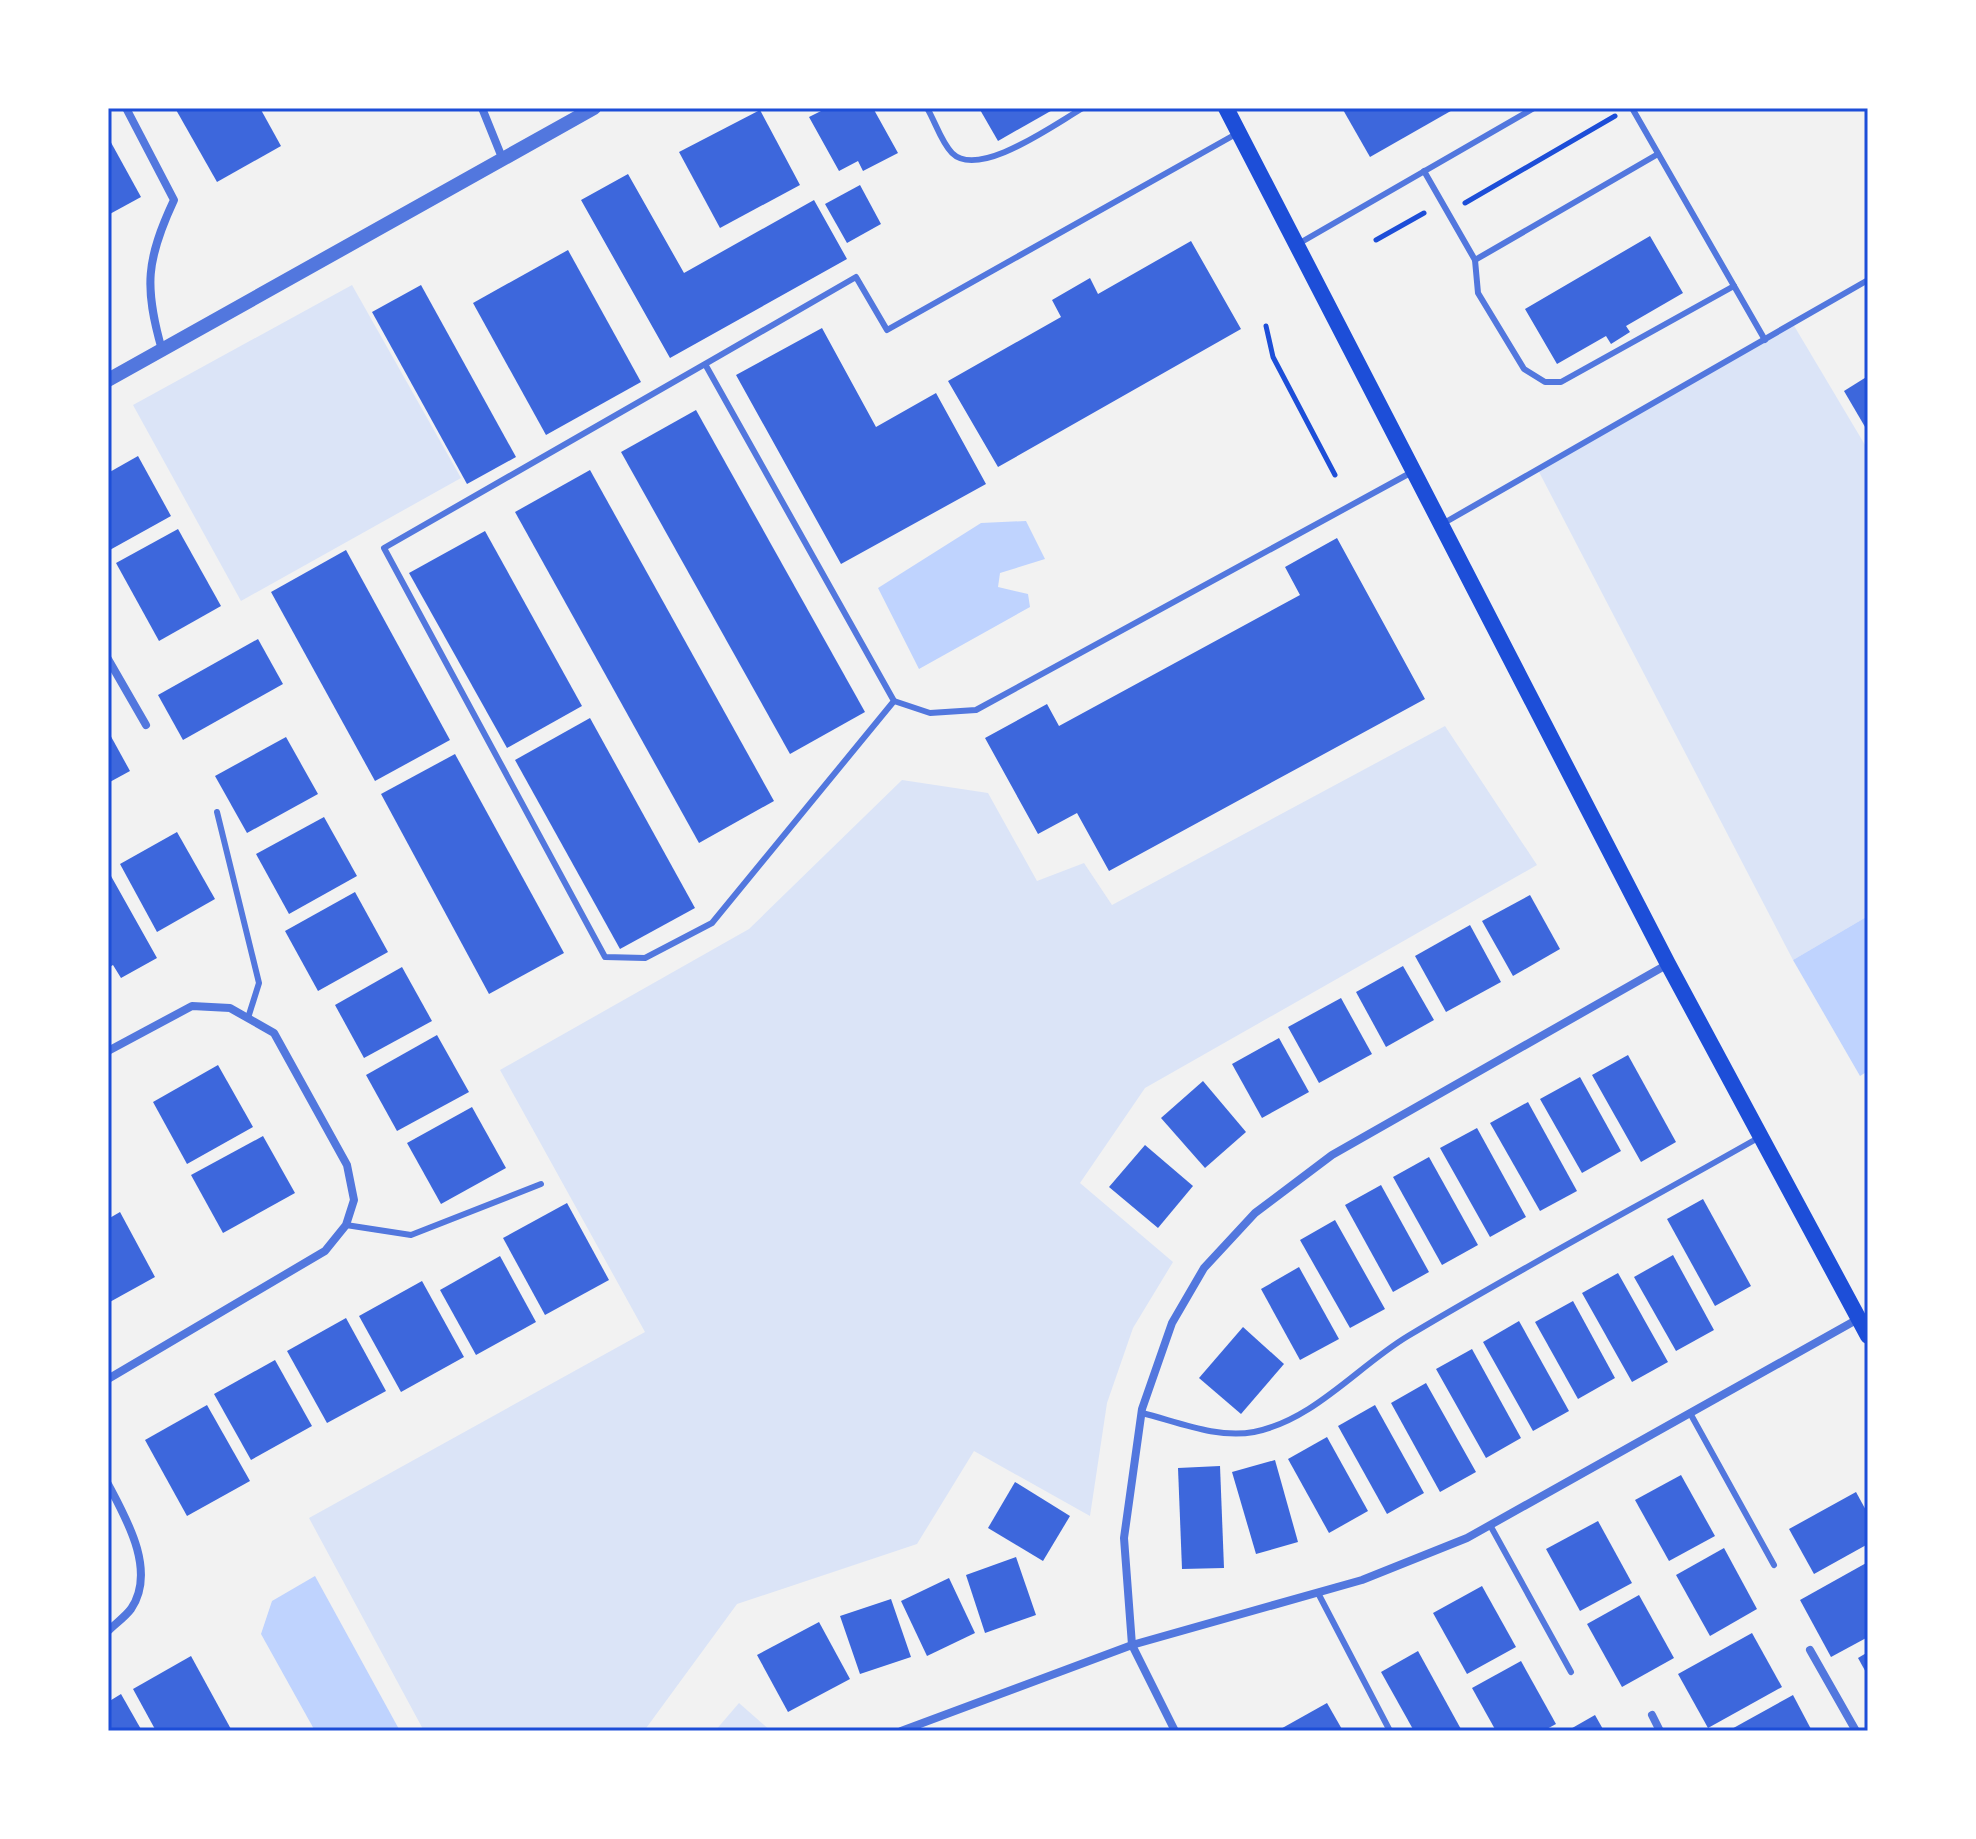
<svg xmlns="http://www.w3.org/2000/svg" width="1976" height="1839" viewBox="0 0 1976 1839" font-family="'PT Sans',sans-serif">
	<rect width="100%" height="100%" fill="#f2f2f2"/>
	<!-- green -->
	<g fill="#dbe4f7">
		<polygon points="352,285 461,478 241,601 133,405"/>
		<polygon points="1793,324 1868,450 1868,916 1793,960 1538,470"/>
		<polygon points="1445,726 1537,865 1145,1088 1080,1183 1173,1262 1133,1328 1107,1403 1090,1516 974,1451 917,1544 737,1604 644,1731 424,1731 309,1518 645,1332 500,1070 749,929 902,780 988,793 1037,881 1084,863 1112,905"/>
		<polygon points="739,1703 771,1731 715,1731"/>
	</g>
	<!-- water -->
	<g fill="#bfd3fe">
		<polygon points="1026,521 1045,559 1000,573 998,587 1028,594 1030,607 919,669 878,588 981,523"/>
		<polygon points="1868,916 1868,1071 1860,1076 1793,960"/>
		<polygon points="315,1576 400,1731 315,1731 261,1634 272,1601"/>
	</g>
	<!-- building -->
	<g fill="#3d67dc">
		<polygon points="175,108 260,108 281,146 217,182"/>
		<polygon points="827,108 873,108 898,153 863,171 858,161 839,171 809,117"/>
		<polygon points="979,108 1056,108 998,141"/>
		<polygon points="1342,108 1456,108 1370,157"/>
		<polygon points="760,110 800,185 720,228 679,152"/>
		<polygon points="108,137 141,197 108,215"/>
		<polygon points="628,174 684,273 814,200 847,259 670,358 581,200"/>
		<polygon points="860,185 881,224 847,243 825,204"/>
		<polygon points="1650,236 1683,293 1626,326 1630,332 1611,344 1606,336 1557,364 1525,309"/>
		<polygon points="1191,241 1241,329 998,467 948,381 1061,317 1052,300 1090,278 1098,294"/>
		<polygon points="568,250 641,382 546,435 473,303"/>
		<polygon points="421,285 516,457 467,484 372,312"/>
		<polygon points="822,328 876,427 936,393 986,484 841,564 736,375"/>
		<polygon points="1868,376 1868,432 1844,391"/>
		<polygon points="696,410 865,712 790,754 621,452"/>
		<polygon points="138,456 171,516 108,551 108,473"/>
		<polygon points="590,470 774,801 699,843 515,512"/>
		<polygon points="178,529 221,606 159,641 116,563"/>
		<polygon points="485,531 582,706 507,748 409,573"/>
		<polygon points="1337,538 1425,699 1109,871 1077,813 1038,834 985,738 1047,704 1059,726 1300,595 1285,567"/>
		<polygon points="346,550 450,740 375,781 271,592"/>
		<polygon points="258,639 283,684 183,740 158,695"/>
		<polygon points="590,718 695,908 620,949 515,760"/>
		<polygon points="108,731 130,771 108,783"/>
		<polygon points="286,737 318,794 247,833 215,776"/>
		<polygon points="455,754 564,953 489,994 381,794"/>
		<polygon points="324,817 357,876 289,914 256,854"/>
		<polygon points="177,832 215,899 157,932 120,864"/>
		<polygon points="111,876 157,958 121,978 113,965 108,968 108,878"/>
		<polygon points="355,892 388,952 318,991 285,931"/>
		<polygon points="1530,895 1560,949 1513,976 1482,921"/>
		<polygon points="1470,925 1501,982 1446,1012 1415,956"/>
		<polygon points="1403,966 1434,1020 1386,1047 1356,992"/>
		<polygon points="402,967 432,1021 364,1058 335,1005"/>
		<polygon points="1341,998 1372,1054 1319,1083 1288,1027"/>
		<polygon points="437,1035 469,1092 397,1131 366,1075"/>
		<polygon points="1279,1038 1309,1092 1262,1118 1232,1064"/>
		<polygon points="1628,1055 1676,1142 1641,1162 1592,1075"/>
		<polygon points="218,1065 253,1127 187,1164 153,1102"/>
		<polygon points="1580,1077 1621,1151 1582,1173 1540,1099"/>
		<polygon points="1203,1081 1246,1132 1205,1168 1161,1118"/>
		<polygon points="1528,1102 1577,1191 1540,1211 1490,1123"/>
		<polygon points="472,1107 506,1168 441,1204 407,1143"/>
		<polygon points="1477,1128 1526,1217 1490,1237 1440,1148"/>
		<polygon points="263,1136 295,1193 223,1233 191,1175"/>
		<polygon points="1145,1145 1193,1186 1158,1228 1109,1187"/>
		<polygon points="1429,1157 1478,1245 1442,1265 1393,1177"/>
		<polygon points="1381,1185 1429,1272 1393,1292 1345,1205"/>
		<polygon points="1703,1199 1751,1286 1715,1306 1667,1219"/>
		<polygon points="567,1203 609,1280 545,1315 503,1238"/>
		<polygon points="120,1212 155,1277 108,1303 108,1219"/>
		<polygon points="1335,1220 1385,1309 1350,1328 1300,1240"/>
		<polygon points="1673,1255 1714,1330 1676,1351 1634,1277"/>
		<polygon points="500,1256 536,1322 476,1355 440,1290"/>
		<polygon points="1299,1267 1339,1339 1300,1360 1261,1289"/>
		<polygon points="1618,1273 1668,1362 1632,1382 1582,1293"/>
		<polygon points="422,1281 464,1357 401,1392 359,1316"/>
		<polygon points="1573,1301 1615,1378 1578,1399 1535,1322"/>
		<polygon points="346,1318 386,1391 327,1423 287,1351"/>
		<polygon points="1519,1321 1569,1411 1533,1431 1483,1342"/>
		<polygon points="1243,1327 1284,1364 1241,1414 1199,1378"/>
		<polygon points="1472,1349 1521,1438 1486,1458 1436,1369"/>
		<polygon points="275,1360 312,1426 251,1460 214,1394"/>
		<polygon points="1426,1383 1476,1472 1440,1492 1391,1403"/>
		<polygon points="207,1405 250,1481 187,1516 145,1440"/>
		<polygon points="1375,1405 1424,1493 1387,1514 1338,1426"/>
		<polygon points="1327,1437 1368,1511 1329,1533 1288,1459"/>
		<polygon points="1275,1460 1298,1542 1256,1554 1232,1472"/>
		<polygon points="1220,1466 1224,1568 1182,1569 1178,1468"/>
		<polygon points="1681,1475 1715,1536 1669,1561 1635,1500"/>
		<polygon points="1015,1482 1070,1516 1043,1561 988,1528"/>
		<polygon points="1856,1492 1868,1514 1868,1544 1814,1574 1789,1529"/>
		<polygon points="1598,1521 1632,1583 1580,1611 1546,1549"/>
		<polygon points="1724,1548 1757,1609 1710,1636 1676,1575"/>
		<polygon points="1016,1557 1036,1615 985,1633 966,1575"/>
		<polygon points="1868,1562 1868,1637 1831,1657 1800,1600"/>
		<polygon points="949,1578 975,1633 927,1656 901,1601"/>
		<polygon points="1482,1586 1516,1647 1467,1674 1433,1613"/>
		<polygon points="1639,1595 1674,1658 1622,1687 1587,1624"/>
		<polygon points="891,1599 911,1657 860,1674 840,1616"/>
		<polygon points="819,1622 850,1679 788,1712 757,1655"/>
		<polygon points="1752,1633 1782,1687 1708,1728 1678,1674"/>
		<polygon points="1418,1651 1462,1731 1414,1731 1381,1672"/>
		<polygon points="1868,1652 1868,1676 1858,1658"/>
		<polygon points="191,1656 232,1731 156,1731 133,1689"/>
		<polygon points="1521,1661 1556,1724 1543,1731 1496,1731 1472,1688"/>
		<polygon points="121,1694 142,1731 108,1731 108,1702"/>
		<polygon points="1793,1695 1812,1731 1728,1731"/>
		<polygon points="1327,1703 1343,1731 1277,1731"/>
		<polygon points="1595,1715 1604,1731 1567,1731"/>
	</g>
	<g fill="none" stroke-linecap="round" stroke-linejoin="round">
		<!-- path -->
		<g stroke="#1d4ed8" stroke-width="5">
			<polyline points="1465,203 1615,116"/>
			<polyline points="1376,240 1424,213"/>
			<polyline points="1266,326 1273,357 1335,475"/>
		</g>
		<!-- service -->
		<g stroke="#5277de" stroke-width="6">
			<path d="M927,108C935,121 941,142 952,153C979,180 1056,123 1083,108"/>
			<polyline points="1632,108 1765,340"/>
			<polyline points="1424,171 1475,260 1658,154"/>
			<polyline points="1298,244 1534,108"/>
			<polyline points="1475,260 1478,293 1524,369 1545,382 1561,382 1734,286"/>
			<path d="M705,364L894,701L712,923L645,958L605,957L384,548C541,458 699,368 856,277L887,330L1236,134"/>
			<polyline points="1444,523 1868,280"/>
			<polyline points="894,701 930,713 976,710 1412,472"/>
			<polyline points="217,812 259,983 248,1018"/>
			<polyline points="346,1225 411,1235 541,1184"/>
			<path d="M1142,1413C1178,1422 1217,1439 1254,1432C1314,1420 1358,1366 1408,1336C1523,1267 1642,1204 1758,1138"/>
			<polyline points="1690,1413 1774,1565"/>
			<polyline points="1490,1525 1571,1672"/>
			<polyline points="1318,1593 1390,1731"/>
		</g>
		<!-- minor -->
		<g stroke="#5277de" stroke-width="8">
			<path d="M126,108L174,200C146,260 144,287 162,350"/>
			<polyline points="482,108 503,160"/>
			<polyline points="108,659 146,725"/>
			<polyline points="108,1051 192,1006 230,1008 274,1033 347,1165 354,1200 346,1225 325,1251 108,1379"/>
			<path d="M108,1484C126,1518 157,1571 131,1609C125,1617 115,1624 108,1631"/>
			<polyline points="1810,1650 1856,1731"/>
			<polyline points="1652,1715 1660,1731"/>
			<polyline points="901,1731 1132,1645 1362,1580 1467,1538 1858,1319"/>
			<polyline points="1175,1731 1132,1645 1124,1538 1142,1409 1172,1323 1204,1268 1255,1213 1332,1155 1668,964"/>
		</g>
		<!-- tertiary -->
		<polyline stroke="#5277de" stroke-width="14" points="108,380 594,108"/>
		<!-- secondary -->
		<polyline stroke="#1d4ed8" stroke-width="16" points="1226,108 1668,964 1868,1336"/>
	</g>
	<!-- border -->
	<rect width="1976" height="1839" fill="none" stroke="#ffffff" stroke-width="220"/>
	<rect x="110" y="110" width="1756" height="1619" fill="none" stroke="#1d4ed8" stroke-width="3"/>
</svg>
